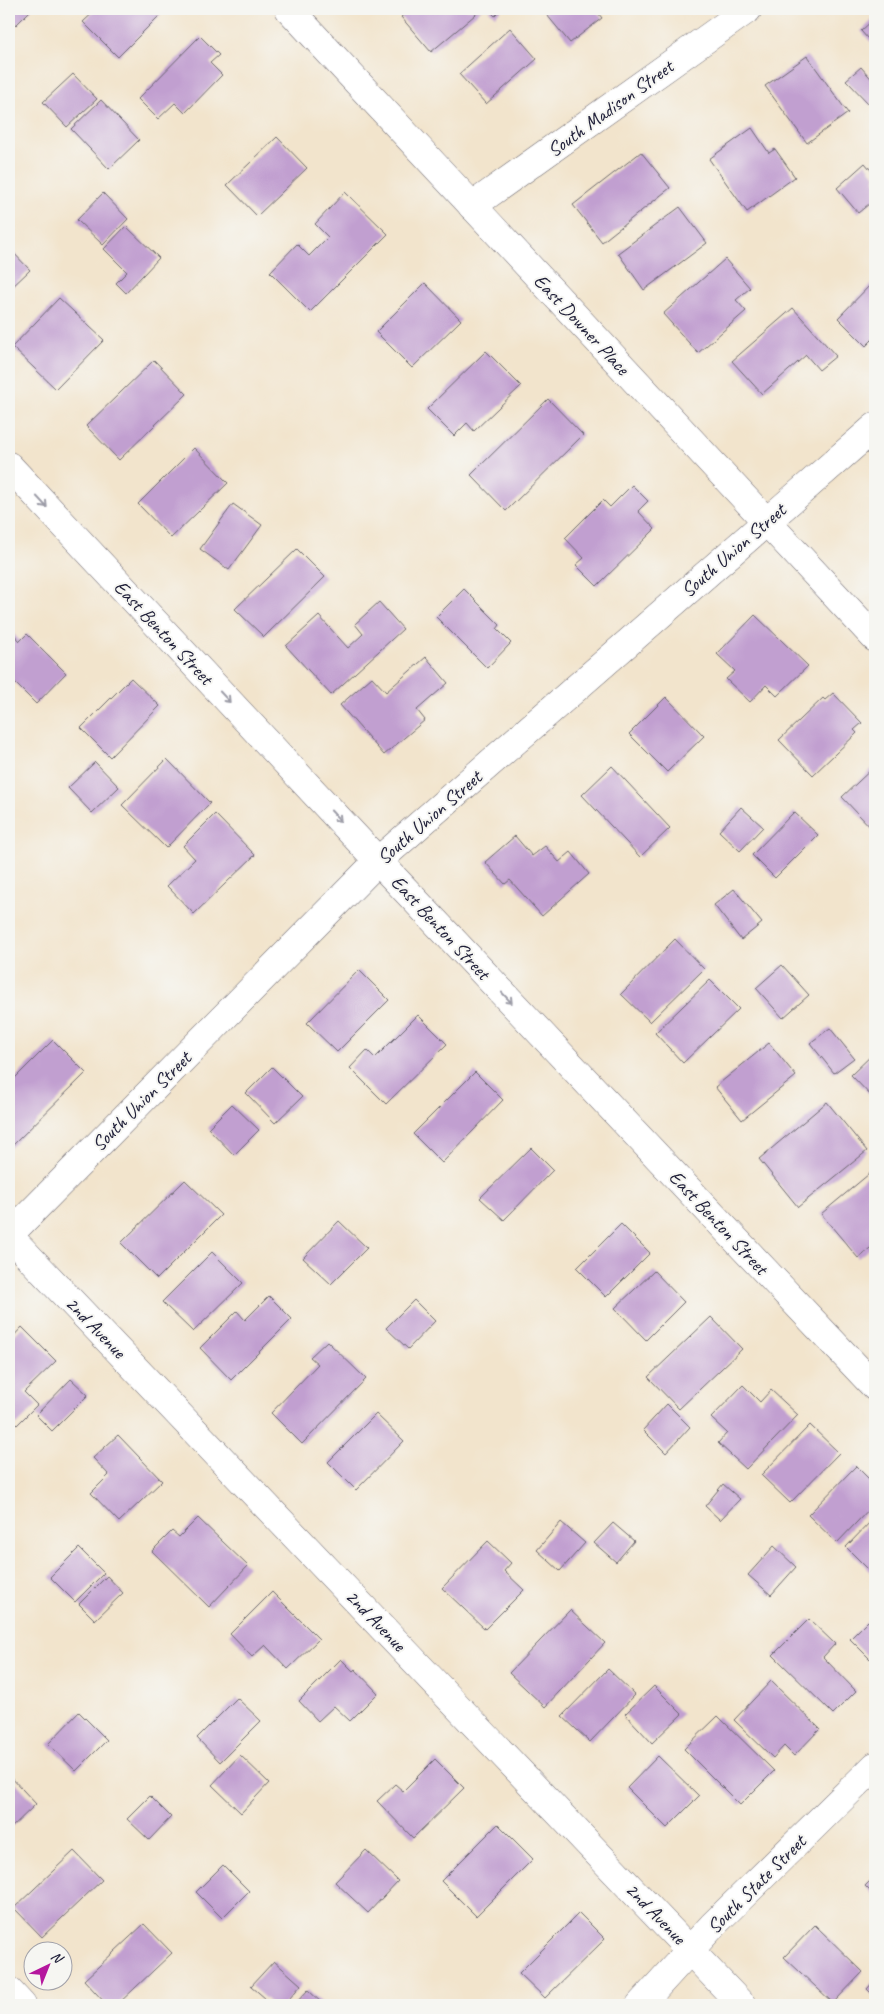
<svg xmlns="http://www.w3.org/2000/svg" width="884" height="2014" viewBox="0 0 884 2014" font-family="Caveat,sans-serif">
	<rect width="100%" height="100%" fill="#f6f6f2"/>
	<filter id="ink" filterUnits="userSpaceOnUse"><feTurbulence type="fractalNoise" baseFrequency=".02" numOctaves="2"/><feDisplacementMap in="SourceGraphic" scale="10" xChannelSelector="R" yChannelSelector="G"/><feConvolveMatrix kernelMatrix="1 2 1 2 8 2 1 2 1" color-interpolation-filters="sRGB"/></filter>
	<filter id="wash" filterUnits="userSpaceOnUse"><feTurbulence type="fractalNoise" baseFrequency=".0096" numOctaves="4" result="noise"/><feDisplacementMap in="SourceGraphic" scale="20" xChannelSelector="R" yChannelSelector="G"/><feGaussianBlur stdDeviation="1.12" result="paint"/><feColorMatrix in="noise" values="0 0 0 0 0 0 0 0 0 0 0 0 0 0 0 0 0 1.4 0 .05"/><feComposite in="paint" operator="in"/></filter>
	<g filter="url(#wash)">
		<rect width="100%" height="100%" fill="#f2e4cc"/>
		<g id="blocks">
			<!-- building -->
			<g fill="#c19fd0">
				<polygon points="9,9 32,9 16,25 9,18"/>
				<polygon points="97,9 166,9 118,57 83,22"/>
				<polygon points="410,9 482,9 431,52 401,17"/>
				<polygon points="488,9 502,9 495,16"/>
				<polygon points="542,9 595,9 602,18 570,43"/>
				<polygon points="875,18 875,47 861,31"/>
				<polygon points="510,28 537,59 486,104 459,74"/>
				<polygon points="200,36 219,55 210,63 222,75 185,113 175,103 158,119 138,99"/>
				<polygon points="807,56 848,113 807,143 765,86"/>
				<polygon points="861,67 875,83 875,100 870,105 846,80"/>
				<polygon points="73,74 97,99 67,127 43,102"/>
				<polygon points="101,100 139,140 109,169 71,129"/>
				<polygon points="752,128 769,153 775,149 795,177 747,212 709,159"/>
				<polygon points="277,137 307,168 257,216 227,185"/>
				<polygon points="641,152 670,188 602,242 573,205"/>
				<polygon points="865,163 875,175 875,199 858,213 837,188"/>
				<polygon points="345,192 388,234 310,312 270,272 297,244 309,256 328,237 315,224"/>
				<polygon points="103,193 128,219 103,245 77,220"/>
				<polygon points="680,207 707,243 644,290 618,253"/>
				<polygon points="126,226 159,258 126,293 116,283 127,272 104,249"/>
				<polygon points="9,248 30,270 9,290"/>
				<polygon points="725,259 750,288 736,300 746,311 698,353 663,314"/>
				<polygon points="875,280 875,337 866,346 838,318"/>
				<polygon points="425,283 461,320 412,368 376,332"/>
				<polygon points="59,298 104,340 56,389 12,347"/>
				<polygon points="793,308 836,356 819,370 806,355 762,394 732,361"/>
				<polygon points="486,351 521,386 474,431 467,423 454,436 427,409"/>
				<polygon points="154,360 187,394 119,460 86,426"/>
				<polygon points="548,399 583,435 506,511 471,475"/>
				<polygon points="194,448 228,483 171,538 138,504"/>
				<polygon points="632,485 648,501 638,511 655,529 597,586 576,565 584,558 565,538 603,500 610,507"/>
				<polygon points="233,504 262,525 229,570 200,549"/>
				<polygon points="297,549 325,577 264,637 235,609"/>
				<polygon points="464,589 500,625 497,629 511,643 487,668 436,617"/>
				<polygon points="379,602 403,629 331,695 286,646 319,616 348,648 363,634 355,624"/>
				<polygon points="755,615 808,666 777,696 766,685 750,702 726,679 735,671 717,654"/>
				<polygon points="9,629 20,641 27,634 66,673 36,704 9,677"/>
				<polygon points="426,657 448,683 417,710 425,720 384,755 340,705 372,677 386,692"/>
				<polygon points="131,678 160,706 110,757 81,728"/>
				<polygon points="833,693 862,723 854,730 857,733 813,775 779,740 823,698 825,700"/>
				<polygon points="666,697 704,736 667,772 629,734"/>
				<polygon points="167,759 210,803 166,848 122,805"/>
				<polygon points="95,762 119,787 92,813 68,788"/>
				<polygon points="612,766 670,828 640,857 582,795"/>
				<polygon points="875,766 875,832 842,797"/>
				<polygon points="741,807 763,827 740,851 719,831"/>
				<polygon points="794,812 818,835 775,878 752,855"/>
				<polygon points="215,814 255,855 194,914 167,886 195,859 183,846"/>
				<polygon points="515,836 532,856 545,846 559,862 571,852 589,874 542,916 510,880 505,884 485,862"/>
				<polygon points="734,889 762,923 741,940 714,905"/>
				<polygon points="675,939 704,969 650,1022 621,994"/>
				<polygon points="782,965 809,995 783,1018 756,988"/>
				<polygon points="359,970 389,1000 337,1052 307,1023"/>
				<polygon points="710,980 739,1009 683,1063 655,1033"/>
				<polygon points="418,1015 447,1044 386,1104 350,1068 367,1050 375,1058"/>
				<polygon points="830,1028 854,1058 834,1073 810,1043"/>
				<polygon points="53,1040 86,1073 9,1149 9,1084"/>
				<polygon points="769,1043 796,1076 742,1120 715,1087"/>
				<polygon points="875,1052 875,1100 851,1075"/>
				<polygon points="272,1067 302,1097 275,1123 246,1093"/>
				<polygon points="475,1072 503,1100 442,1163 413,1134"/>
				<polygon points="827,1102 867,1151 798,1207 759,1159"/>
				<polygon points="232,1104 259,1130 234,1155 208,1128"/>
				<polygon points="531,1148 553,1170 504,1220 480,1198"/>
				<polygon points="875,1169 875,1244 858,1258 821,1214"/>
				<polygon points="185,1180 221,1215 157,1279 121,1243"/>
				<polygon points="339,1221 367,1248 331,1284 303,1258"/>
				<polygon points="621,1224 650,1253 606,1297 577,1268"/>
				<polygon points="212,1252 243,1283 193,1332 162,1302"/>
				<polygon points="654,1271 684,1302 646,1340 615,1308"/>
				<polygon points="269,1296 292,1319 231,1380 200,1348 237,1311 245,1320"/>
				<polygon points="414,1300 435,1321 408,1349 386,1328"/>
				<polygon points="711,1317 742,1349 679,1409 648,1377"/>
				<polygon points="22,1327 56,1361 24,1392 37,1405 17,1425 9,1417 9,1341"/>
				<polygon points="327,1341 366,1379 302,1444 271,1413 318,1364 310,1357"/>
				<polygon points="71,1379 88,1395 52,1431 36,1415"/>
				<polygon points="743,1385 760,1402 771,1390 798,1415 746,1469 718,1443 727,1433 711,1418"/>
				<polygon points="667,1404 690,1427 666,1453 643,1430"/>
				<polygon points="376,1414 404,1441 356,1490 328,1462"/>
				<polygon points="810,1425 839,1453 790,1503 761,1475"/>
				<polygon points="118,1435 162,1481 119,1522 91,1493 109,1475 93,1458"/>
				<polygon points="856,1466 875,1485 875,1503 837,1543 808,1515"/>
				<polygon points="723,1484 740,1499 720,1520 705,1506"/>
				<polygon points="875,1517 875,1576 846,1547"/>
				<polygon points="198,1518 248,1566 209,1607 152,1551 172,1531 179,1537"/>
				<polygon points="561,1522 585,1543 560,1571 537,1550"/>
				<polygon points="613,1523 634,1541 616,1562 594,1543"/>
				<polygon points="488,1541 511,1563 504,1571 524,1590 485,1629 442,1588"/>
				<polygon points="774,1546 796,1567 771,1595 748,1575"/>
				<polygon points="79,1548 104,1573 75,1602 50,1577"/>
				<polygon points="107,1576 123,1593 95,1620 79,1604"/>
				<polygon points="272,1592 319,1639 288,1669 265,1645 252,1657 230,1634"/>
				<polygon points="570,1610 605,1643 545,1707 509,1673"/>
				<polygon points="809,1619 835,1644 823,1657 856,1691 833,1714 773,1655"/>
				<polygon points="868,1621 874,1627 875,1626 875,1654 870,1659 850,1639"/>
				<polygon points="341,1659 353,1671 355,1669 378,1693 350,1721 334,1706 318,1721 299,1701"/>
				<polygon points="608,1669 635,1695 590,1742 562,1716"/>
				<polygon points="771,1681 820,1729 794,1756 784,1746 773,1758 734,1720"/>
				<polygon points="654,1686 682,1714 652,1743 625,1714"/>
				<polygon points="237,1698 261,1721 220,1762 197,1738"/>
				<polygon points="79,1712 107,1740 76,1771 48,1744"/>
				<polygon points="718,1716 774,1771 740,1805 684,1749"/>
				<polygon points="240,1755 269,1783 241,1813 212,1785"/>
				<polygon points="658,1756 699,1796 667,1828 627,1788"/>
				<polygon points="435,1759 464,1788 413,1838 377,1801 395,1784 403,1791"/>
				<polygon points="9,1775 36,1804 9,1830"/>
				<polygon points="150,1796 171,1817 149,1840 127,1819"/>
				<polygon points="498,1824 533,1859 476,1916 441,1881"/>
				<polygon points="366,1850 398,1881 368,1913 335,1882"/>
				<polygon points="74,1851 102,1880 42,1937 14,1908"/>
				<polygon points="223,1865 249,1891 222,1918 196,1892"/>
				<polygon points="875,1876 875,1896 865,1886"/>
				<polygon points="579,1913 605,1939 545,1998 519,1973"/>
				<polygon points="144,1924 172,1953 117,2005 107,2005 84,1980"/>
				<polygon points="815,1925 863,1972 833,2003 784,1957"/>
				<polygon points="274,1961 301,1985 284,2005 273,2005 251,1986"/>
				<polygon points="875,1980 875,1997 867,1989"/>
				<polygon points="308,1990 324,2005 294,2005"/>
			</g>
		</g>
	</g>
	<g filter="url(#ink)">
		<use href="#blocks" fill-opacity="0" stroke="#6b666e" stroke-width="1"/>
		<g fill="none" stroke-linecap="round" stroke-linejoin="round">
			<defs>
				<g id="minor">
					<polyline points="289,9 875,638"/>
					<polyline points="472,206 748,9"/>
					<polyline points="9,466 378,861 875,1387"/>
					<polyline points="9,1235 378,861 875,427"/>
					<polyline points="9,1236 742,2005"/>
					<polyline points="9,1991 22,2005"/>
					<polyline points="640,2005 713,1925 875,1766"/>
				</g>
			</defs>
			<!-- minor casing -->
			<use href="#minor" stroke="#6b666e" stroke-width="29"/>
			<!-- minor -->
			<use href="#minor" stroke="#fff" stroke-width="28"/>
		</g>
		<!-- one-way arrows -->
		<defs><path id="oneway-shaft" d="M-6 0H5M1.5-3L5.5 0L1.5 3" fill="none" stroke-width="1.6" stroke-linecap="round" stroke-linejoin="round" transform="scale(1.25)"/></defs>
		<g stroke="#9c9ca7">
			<use href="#oneway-shaft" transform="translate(42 502) rotate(47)"/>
			<use href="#oneway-shaft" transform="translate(225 697) rotate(47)"/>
			<use href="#oneway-shaft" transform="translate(336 816) rotate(47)"/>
			<use href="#oneway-shaft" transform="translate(507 998) rotate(47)"/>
		</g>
	</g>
	<g text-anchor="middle" stroke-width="4" stroke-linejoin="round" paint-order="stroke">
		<!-- street labels -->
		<g font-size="20" fill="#22223b" stroke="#f6f6f2">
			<text transform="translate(610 108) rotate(-36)" y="7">South Madison Street</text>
			<text transform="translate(582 324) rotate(47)" y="7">East Downer Place</text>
			<text transform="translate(733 550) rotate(-41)" y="7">South Union Street</text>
			<text transform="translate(164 632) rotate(47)" y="7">East Benton Street</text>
			<text transform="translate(429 817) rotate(-41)" y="7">South Union Street</text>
			<text transform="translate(441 927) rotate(47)" y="7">East Benton Street</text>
			<text transform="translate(141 1101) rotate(-45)" y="7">South Union Street</text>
			<text transform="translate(719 1222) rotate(47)" y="7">East Benton Street</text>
			<text transform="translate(96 1327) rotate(46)" y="7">2nd Avenue</text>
			<text transform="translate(376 1620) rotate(46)" y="7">2nd Avenue</text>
			<text transform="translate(756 1884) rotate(-45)" y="7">South State Street</text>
			<text transform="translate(656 1913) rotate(46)" y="7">2nd Avenue</text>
		</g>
	</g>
	<!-- margin -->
	<rect width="884" height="2014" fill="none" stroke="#f6f6f2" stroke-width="30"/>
	<!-- north arrow -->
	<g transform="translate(48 1966) rotate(43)"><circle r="24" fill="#f6f6f2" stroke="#a1a1a9"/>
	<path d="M0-4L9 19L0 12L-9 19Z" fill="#b5179e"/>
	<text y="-8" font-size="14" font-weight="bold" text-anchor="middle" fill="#22223b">N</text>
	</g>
</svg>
